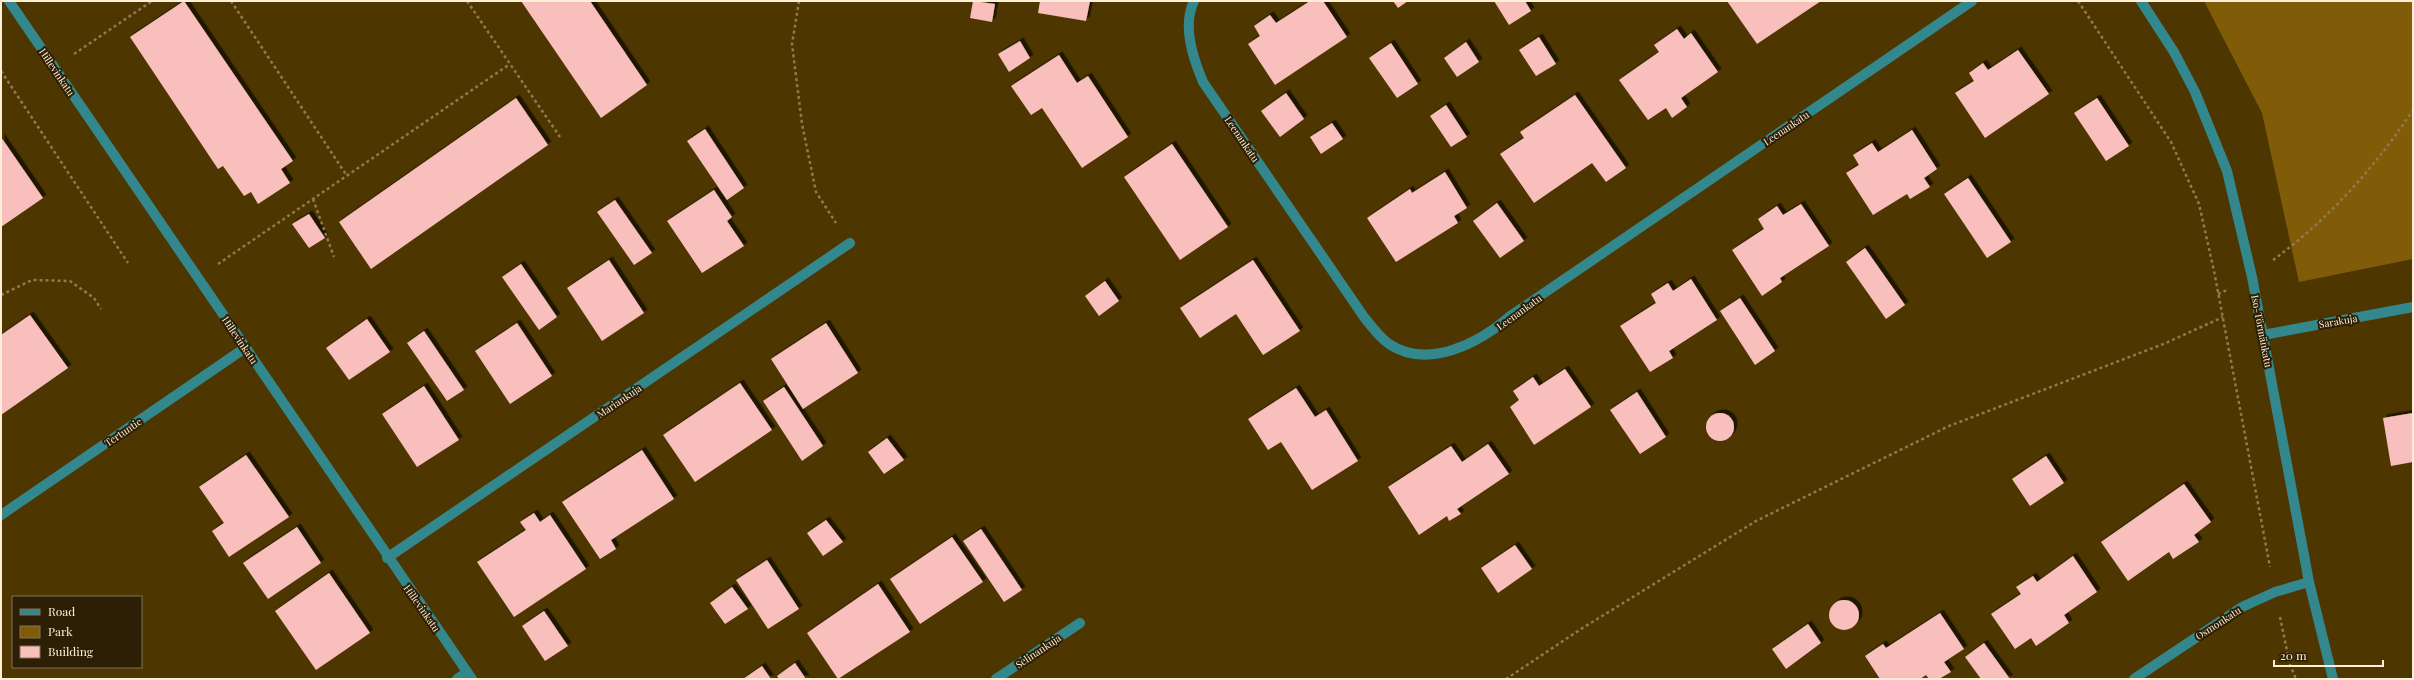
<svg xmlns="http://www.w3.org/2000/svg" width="2414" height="680" viewBox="0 0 2414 680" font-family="'Playfair Display',serif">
	<defs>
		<filter id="shadow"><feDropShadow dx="3.5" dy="-3.5" stdDeviation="0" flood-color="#0009"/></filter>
	</defs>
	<rect width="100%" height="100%" fill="#4e3600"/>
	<!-- green -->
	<polygon fill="#805c09" points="2204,1 2413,1 2413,259 2299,282 2262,113"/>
	<!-- building -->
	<g fill="#f9bfbd" filter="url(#shadow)">
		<polygon points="184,1 293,161 281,169 290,183 258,204 251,192 244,196 223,166 218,169 130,37"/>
		<polygon points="521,1 590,1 647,85 601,118"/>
		<polygon points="973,1 995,4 992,22 970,18"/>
		<polygon points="1040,1 1090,1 1086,21 1038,13"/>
		<polygon points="1310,1 1323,1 1347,37 1275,85 1248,44 1260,36 1254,26 1270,15 1276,23"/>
		<polygon points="1393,1 1408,1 1398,8"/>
		<polygon points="1494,1 1525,1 1531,11 1509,25"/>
		<polygon points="1727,1 1821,1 1757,44"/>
		<polygon points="1677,29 1684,39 1691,33 1718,72 1681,98 1687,107 1672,118 1666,108 1648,120 1619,80 1659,52 1654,45"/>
		<polygon points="1539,37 1556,64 1536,76 1519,50"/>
		<polygon points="1020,41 1030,58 1009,72 998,54"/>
		<polygon points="1466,42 1479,62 1457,77 1444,58"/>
		<polygon points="1391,43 1418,84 1397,98 1369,58"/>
		<polygon points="2018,50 2049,94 1985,138 1955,93 1974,81 1969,73 1983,63 1988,70"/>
		<polygon points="1059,55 1077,83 1088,76 1128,137 1082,168 1042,108 1031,115 1011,86"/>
		<polygon points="1286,93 1304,119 1280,137 1261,111"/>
		<polygon points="1575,95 1626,168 1606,182 1592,163 1534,203 1500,154 1524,138 1520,132"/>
		<polygon points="516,98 548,145 371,269 339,222"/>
		<polygon points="2097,98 2129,146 2106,161 2074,113"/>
		<polygon points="1446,105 1467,137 1451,147 1430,116"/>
		<polygon points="1332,123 1343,139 1321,154 1310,137"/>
		<polygon points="705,129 744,188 727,200 687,141"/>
		<polygon points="1912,130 1937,169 1924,178 1930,187 1910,199 1907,194 1873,215 1846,173 1859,165 1853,155 1872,143 1878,152"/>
		<polygon points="1,137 43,198 1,227"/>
		<polygon points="1172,144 1228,227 1180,260 1124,177"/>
		<polygon points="1445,172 1467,208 1454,216 1458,223 1396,262 1367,218 1410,189 1412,193"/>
		<polygon points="1968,178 2011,242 1987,258 1944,194"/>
		<polygon points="714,190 732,217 727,221 744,246 702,273 667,221"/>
		<polygon points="615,200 652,253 634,265 597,212"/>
		<polygon points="1497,203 1524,241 1500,258 1473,221"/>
		<polygon points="1801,204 1829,246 1780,278 1782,282 1762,296 1732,250 1764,229 1758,219 1777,206 1783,215"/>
		<polygon points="309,214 325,238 309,248 292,224"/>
		<polygon points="1865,248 1905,305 1886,319 1846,262"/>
		<polygon points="609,260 644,313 602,341 567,288"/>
		<polygon points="1253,260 1300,331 1263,355 1236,314 1200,338 1180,308"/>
		<polygon points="521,264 557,317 539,330 502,277"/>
		<polygon points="1691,279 1717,320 1669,351 1673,358 1650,372 1620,326 1656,303 1651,294 1668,283 1673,291"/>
		<polygon points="1105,281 1119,301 1099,316 1085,296"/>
		<polygon points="1740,298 1775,351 1755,365 1720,311"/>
		<polygon points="30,315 68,368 1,415 1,335"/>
		<polygon points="367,319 390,352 349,380 326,348"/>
		<polygon points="517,323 552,376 510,404 475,351"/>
		<polygon points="826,323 858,373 803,409 771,359"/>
		<polygon points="424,331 464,390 447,401 407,343"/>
		<polygon points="1565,369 1591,407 1534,445 1510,407 1519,400 1513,391 1533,377 1539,386"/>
		<polygon points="740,383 772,430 695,482 663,435"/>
		<polygon points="424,386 459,440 417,467 382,414"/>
		<polygon points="784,387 823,446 802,461 763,401"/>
		<polygon points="1296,388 1315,417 1326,410 1358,461 1312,490 1281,442 1268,450 1248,419"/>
		<polygon points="1637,392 1666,437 1640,454 1610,410"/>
		<circle cx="1720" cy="427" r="14"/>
		<polygon points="2413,413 2413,462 2391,466 2383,418"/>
		<polygon points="887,438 904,460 884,474 868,452"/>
		<polygon points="1488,444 1509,474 1457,509 1461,514 1449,521 1447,516 1419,535 1388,487 1451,446 1462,462"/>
		<polygon points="642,450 674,499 611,540 616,549 600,559 562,502"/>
		<polygon points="246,455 289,517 229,557 212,531 224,523 199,487"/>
		<polygon points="2046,456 2064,483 2030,506 2012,479"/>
		<polygon points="2184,484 2211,522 2194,535 2199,542 2173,559 2169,552 2128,581 2101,542"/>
		<polygon points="534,513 540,522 550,515 586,569 514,617 477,562 526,530 520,522"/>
		<polygon points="826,520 843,542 823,556 807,533"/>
		<polygon points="297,527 321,563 268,599 243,563"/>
		<polygon points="981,529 1022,590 1004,602 963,541"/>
		<polygon points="952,537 983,582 920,624 890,579"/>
		<polygon points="1515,545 1532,569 1498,593 1481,568"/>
		<polygon points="2073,556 2097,592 2064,615 2069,623 2036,646 2031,638 2015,649 1991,614 2021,594 2016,587 2033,576 2037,582"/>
		<polygon points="767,560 799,609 768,629 736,580"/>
		<polygon points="329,573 370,633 316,670 275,611"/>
		<polygon points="878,584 910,632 838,679 807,633"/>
		<polygon points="732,587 748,609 725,624 710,603"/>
		<circle cx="1844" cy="615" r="15"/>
		<polygon points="544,611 568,646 545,661 522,626"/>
		<polygon points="1940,613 1964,649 1944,662 1951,672 1939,679 1929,679 1926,675 1920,679 1880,679 1865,656 1883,644 1886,648"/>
		<polygon points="1808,624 1821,643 1786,669 1772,649"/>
		<polygon points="1984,643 2010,679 1981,679 1965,657"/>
		<polygon points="795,663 806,679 779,679 777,676"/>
		<polygon points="762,666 771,679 743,679"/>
	</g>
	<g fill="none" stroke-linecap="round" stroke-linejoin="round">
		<!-- path -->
		<g stroke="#8f7a4f" stroke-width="2.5" stroke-dasharray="3 3" stroke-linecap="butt">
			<polyline points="231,1 347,176"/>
			<polyline points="467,1 560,137"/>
			<polyline points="799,1 792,44 802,124 816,192 836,223"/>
			<polyline points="2078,1 2171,142 2199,204 2214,271 2270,567"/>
			<polyline points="74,54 152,1"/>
			<polyline points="1,71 128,263"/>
			<polyline points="313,199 334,257"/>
			<path d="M2273,260C2328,220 2376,166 2413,110"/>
			<polyline points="218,264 510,64"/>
			<polyline points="2218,294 2229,289"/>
			<polyline points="1,295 32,280 70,281 94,298 101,309"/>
			<polyline points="2280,617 2290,665 2296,679"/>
			<polyline points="1506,679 1581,629 1756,521 1949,426 2166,343 2223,317"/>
		</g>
		<!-- minor -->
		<g stroke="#33888e" stroke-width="10">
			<polyline points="9,1 472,679"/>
			<path d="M1194,1C1182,26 1193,58 1203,82L1364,317C1371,326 1379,337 1389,344C1428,370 1479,343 1509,317L1972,1"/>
			<polyline points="2141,1 2174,52 2195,92 2227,171 2252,277 2309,582 2333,679"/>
			<polyline points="2263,335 2413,307"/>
			<polyline points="1,515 245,348"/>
			<polyline points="387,558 850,243"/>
			<polyline points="457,679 467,672"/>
			<polyline points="996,679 1080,623"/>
			<polyline points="2134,679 2242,607 2275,592 2309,582"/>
		</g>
	</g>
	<g text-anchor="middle" stroke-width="4" stroke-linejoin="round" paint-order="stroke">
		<!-- street labels -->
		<g font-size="10" fill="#feefd6" stroke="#2d1f05">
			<text transform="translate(57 72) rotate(56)" y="4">Hillevinkatu</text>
			<text transform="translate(1786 128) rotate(-34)" y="4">Leenankatu</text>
			<text transform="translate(1242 139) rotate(56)" y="4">Leenankatu</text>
			<text transform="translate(1519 312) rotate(-36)" y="4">Leenankatu</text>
			<text transform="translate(2338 321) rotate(-10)" y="4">Sarakuja</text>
			<text transform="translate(2262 331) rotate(79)" y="4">Iso-Törmänkatu</text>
			<text transform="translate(240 340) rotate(56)" y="4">Hillevinkatu</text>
			<text transform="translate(619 401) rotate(-34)" y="4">Mariankuja</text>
			<text transform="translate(123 432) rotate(-34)" y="4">Tertuntie</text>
			<text transform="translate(422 608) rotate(55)" y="4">Hillevinkatu</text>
			<text transform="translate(2218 623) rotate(-33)" y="4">Osmonkatu</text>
			<text transform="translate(1038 651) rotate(-34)" y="4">Selinankuja</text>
		</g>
	</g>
	<!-- border -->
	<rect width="2414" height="680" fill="none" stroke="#feefd6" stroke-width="4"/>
	<!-- legend -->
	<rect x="12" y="596" width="130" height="72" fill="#2d1f05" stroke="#817259"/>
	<rect x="20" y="609" width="20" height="6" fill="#33888e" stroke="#817259"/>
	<text x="48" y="616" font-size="12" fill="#feefd6">Road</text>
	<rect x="20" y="626" width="20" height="12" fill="#805c09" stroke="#817259"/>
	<text x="48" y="636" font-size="12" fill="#feefd6">Park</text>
	<rect x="20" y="646" width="20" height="12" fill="#f9bfbd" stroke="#817259"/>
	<text x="48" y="656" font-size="12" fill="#feefd6">Building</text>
	<!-- scale -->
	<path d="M2274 660v6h109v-6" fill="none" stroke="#feefd6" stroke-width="2"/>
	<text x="2280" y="660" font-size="12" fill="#feefd6" stroke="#2d1f05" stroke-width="3" paint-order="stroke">20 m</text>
</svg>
